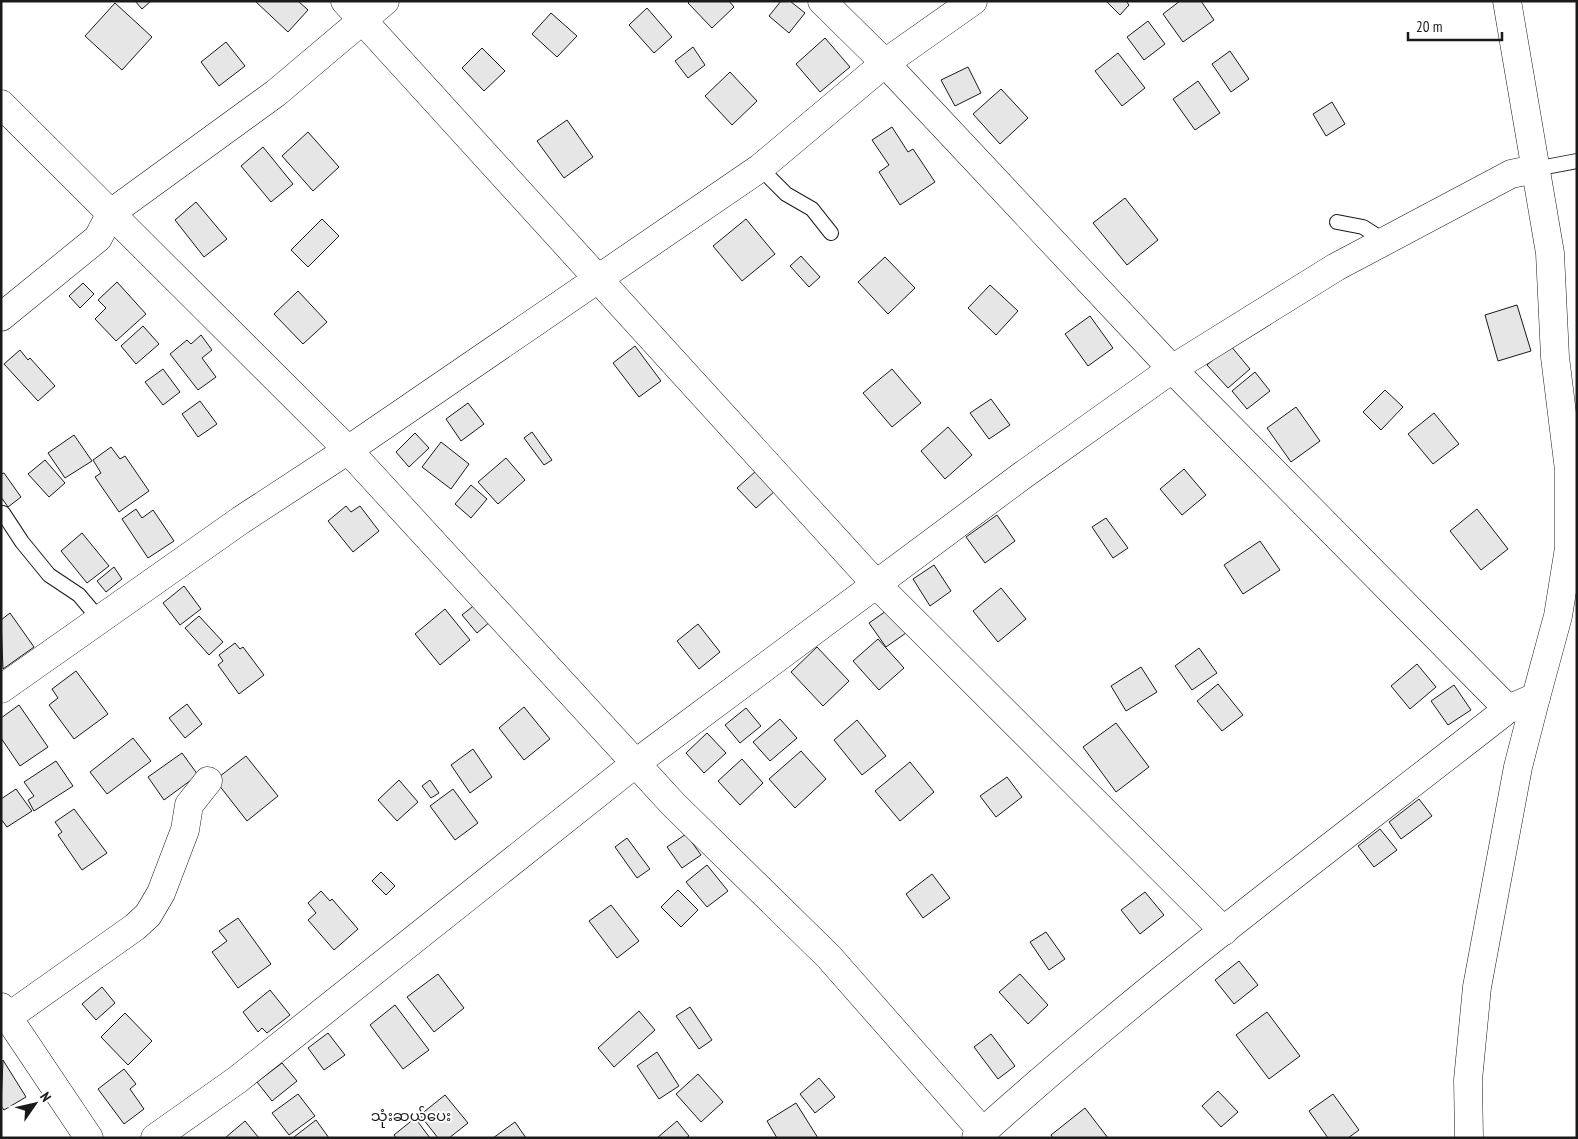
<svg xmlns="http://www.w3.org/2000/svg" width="1578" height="1139" viewBox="0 0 1578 1139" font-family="'PT Sans Narrow','Noto Sans Myanmar',sans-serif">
	<rect width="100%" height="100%" fill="#fff"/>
	<!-- building -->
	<g fill="#e6e6e6" stroke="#1a1a1a">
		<polygon points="135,1 151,1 142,9"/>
		<polygon points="255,1 298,1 308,10 288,32"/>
		<polygon points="690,1 729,1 734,7 712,28 688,3"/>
		<polygon points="781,1 790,1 805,13 789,33 769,16"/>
		<polygon points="1106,1 1126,1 1129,5 1120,15"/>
		<polygon points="1180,1 1201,1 1214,20 1183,42 1163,14"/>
		<polygon points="115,3 152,37 122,70 85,36"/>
		<polygon points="647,8 672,37 654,53 629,25"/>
		<polygon points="551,13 577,36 557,57 532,34"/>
		<polygon points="1148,21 1165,44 1144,60 1127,37"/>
		<polygon points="825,38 850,67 820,92 796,64"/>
		<polygon points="226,42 245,66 219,86 201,62"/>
		<polygon points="693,47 705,65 688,78 675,61"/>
		<polygon points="482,48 505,71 484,91 462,68"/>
		<polygon points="1230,51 1249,79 1231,92 1212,64"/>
		<polygon points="1118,53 1145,88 1122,106 1095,71"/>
		<polygon points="968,67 981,93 955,106 941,80"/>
		<polygon points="730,72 757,101 732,125 705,96"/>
		<polygon points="1198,81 1220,113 1195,130 1173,99"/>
		<polygon points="1001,89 1028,118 1000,144 973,114"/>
		<polygon points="1332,102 1345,124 1326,136 1313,114"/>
		<polygon points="567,120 593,157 564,178 537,141"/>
		<polygon points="892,127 908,152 913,149 935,182 900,205 879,172 889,165 872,140"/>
		<polygon points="308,132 339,167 313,191 282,156"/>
		<polygon points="263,147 293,184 271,202 241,166"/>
		<polygon points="1125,198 1158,240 1127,265 1093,223"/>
		<polygon points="196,202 227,239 204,257 175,220"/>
		<polygon points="322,219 339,236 308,267 291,250"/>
		<polygon points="746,219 775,254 742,281 713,246"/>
		<polygon points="801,256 820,277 809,287 790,266"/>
		<polygon points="885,257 915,288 888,314 858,282"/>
		<polygon points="117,282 146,314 116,341 95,319 106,308 98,300"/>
		<polygon points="83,283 94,294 80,308 69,296"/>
		<polygon points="990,285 1018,311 996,335 968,308"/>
		<polygon points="298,291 327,322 303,344 274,314"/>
		<polygon points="1517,305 1531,351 1498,361 1485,315"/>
		<polygon points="1090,316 1113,348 1088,366 1065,334"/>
		<polygon points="143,326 159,344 136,364 121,346"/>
		<polygon points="201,335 212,350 202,358 216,377 198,390 170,354 187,340 191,344"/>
		<polygon points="1230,345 1250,369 1228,388 1207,365"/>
		<polygon points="635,346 661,381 639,397 613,363"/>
		<polygon points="20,350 28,360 30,358 55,386 38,401 4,364"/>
		<polygon points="163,369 180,392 163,405 145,382"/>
		<polygon points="892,369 921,403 892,427 863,393"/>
		<polygon points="1255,372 1270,391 1247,409 1232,391"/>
		<polygon points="1385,390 1403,407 1381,430 1363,412"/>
		<polygon points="991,399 1010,425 989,439 970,413"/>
		<polygon points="200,401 217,424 198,437 182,414"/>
		<polygon points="468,403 484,424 461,441 446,419"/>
		<polygon points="1296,407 1320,441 1291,462 1267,428"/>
		<polygon points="1434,413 1459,444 1433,464 1408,434"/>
		<polygon points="948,427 972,455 945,479 921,451"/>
		<polygon points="532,432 552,460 544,465 524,438"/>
		<polygon points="415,433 429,448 409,467 396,452"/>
		<polygon points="74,435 92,461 65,478 48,453"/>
		<polygon points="441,442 469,464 451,489 422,467"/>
		<polygon points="111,447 120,459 125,456 149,491 119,512 95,477 101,473 93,460"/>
		<polygon points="506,458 525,480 498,504 478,482"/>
		<polygon points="45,460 65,483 49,497 28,474"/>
		<polygon points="1184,469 1206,495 1182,515 1160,489"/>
		<polygon points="756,471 775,491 756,508 737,488"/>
		<polygon points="4,473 21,497 8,507 1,497 1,474"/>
		<polygon points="471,485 487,499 471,518 455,504"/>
		<polygon points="346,506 351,512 360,506 379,531 353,552 328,521"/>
		<polygon points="136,509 142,518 153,510 174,541 148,558 122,519"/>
		<polygon points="1477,509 1508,549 1481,570 1450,531"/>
		<polygon points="997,515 1015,541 985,563 966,537"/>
		<polygon points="1106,518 1128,548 1113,558 1092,527"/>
		<polygon points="82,533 109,566 87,583 61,551"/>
		<polygon points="1260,541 1280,570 1243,594 1224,565"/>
		<polygon points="934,565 951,591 930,606 913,579"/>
		<polygon points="114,567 122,579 106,592 97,581"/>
		<polygon points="184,586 201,609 180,625 163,603"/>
		<polygon points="1001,588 1026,619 998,642 973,611"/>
		<polygon points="477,603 491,621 477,633 462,615"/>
		<polygon points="445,609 470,640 440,665 415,634"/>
		<polygon points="889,609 906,633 886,647 869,623"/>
		<polygon points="10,613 34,647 3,669 1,620"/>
		<polygon points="199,616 223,642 209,655 185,628"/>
		<polygon points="698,624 720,652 699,669 677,641"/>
		<polygon points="878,639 904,668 879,690 853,661"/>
		<polygon points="235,643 240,649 243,647 264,675 239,694 218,665 223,661 219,655"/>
		<polygon points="817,647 849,681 823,706 791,672"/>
		<polygon points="1199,648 1217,673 1192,690 1175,666"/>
		<polygon points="1417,664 1436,687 1410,709 1391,686"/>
		<polygon points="1141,667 1157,692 1126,711 1111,686"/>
		<polygon points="76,671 108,714 74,739 49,705 58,698 52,689"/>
		<polygon points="1218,684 1243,715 1222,731 1197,701"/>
		<polygon points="1454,685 1471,710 1448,725 1431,701"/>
		<polygon points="187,704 202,724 185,738 169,718"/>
		<polygon points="19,705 48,747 20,766 1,738 1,718"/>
		<polygon points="524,707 550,739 524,760 499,728"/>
		<polygon points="746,708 761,726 740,743 725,725"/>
		<polygon points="780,719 797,738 770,761 753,742"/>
		<polygon points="857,720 886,756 862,775 834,740"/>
		<polygon points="1116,723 1149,767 1116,792 1083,747"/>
		<polygon points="707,733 726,753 704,773 686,753"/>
		<polygon points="133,738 151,761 107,794 90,772"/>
		<polygon points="473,749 492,777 470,793 451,765"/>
		<polygon points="801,751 826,779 795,808 769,779"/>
		<polygon points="182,753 198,775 164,800 148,777"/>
		<polygon points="246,756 278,796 247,821 215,780"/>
		<polygon points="742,759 763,783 740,805 718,781"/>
		<polygon points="56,761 73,786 34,811 28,800 34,796 24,782"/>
		<polygon points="910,762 934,792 900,821 875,791"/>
		<polygon points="1007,777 1022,797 996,817 980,796"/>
		<polygon points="399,780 418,802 397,821 378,800"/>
		<polygon points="430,780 439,793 431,798 422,786"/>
		<polygon points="16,789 32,811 7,827 1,819 1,799"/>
		<polygon points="453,789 478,823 455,840 430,806"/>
		<polygon points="1419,799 1432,816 1401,839 1389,822"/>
		<polygon points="74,809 107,853 82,870 58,835 62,832 55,822"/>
		<polygon points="1380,829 1397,850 1374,867 1358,846"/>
		<polygon points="686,834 701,855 682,868 667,847"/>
		<polygon points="627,838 650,869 637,878 615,847"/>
		<polygon points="707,865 728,891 707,907 686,882"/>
		<polygon points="381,872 395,886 386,895 372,881"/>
		<polygon points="932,874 950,898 923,918 906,894"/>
		<polygon points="678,890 698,910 681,927 661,907"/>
		<polygon points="321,891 330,901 332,899 358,929 334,950 308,920 316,913 308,903"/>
		<polygon points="1145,892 1164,915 1140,934 1121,910"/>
		<polygon points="611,905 639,941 617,958 589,921"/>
		<polygon points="238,918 271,964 238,988 212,952 227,941 219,931"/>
		<polygon points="1046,932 1065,959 1049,970 1030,942"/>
		<polygon points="1239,961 1258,985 1234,1004 1215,980"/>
		<polygon points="438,974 464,1008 434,1032 407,997"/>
		<polygon points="1020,974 1048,1005 1028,1024 999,992"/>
		<polygon points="102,987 115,1003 96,1020 82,1004"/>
		<polygon points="270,990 290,1015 267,1033 262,1028 258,1032 243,1012"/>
		<polygon points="395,1005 429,1050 403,1069 370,1025"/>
		<polygon points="690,1007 712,1040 699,1049 676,1016"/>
		<polygon points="639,1011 655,1030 614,1067 598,1048"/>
		<polygon points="1267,1012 1300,1056 1269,1079 1236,1035"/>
		<polygon points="125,1013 152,1041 128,1065 101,1037"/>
		<polygon points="328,1033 345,1055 324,1070 308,1048"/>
		<polygon points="991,1034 1015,1066 998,1079 974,1047"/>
		<polygon points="657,1052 679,1086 659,1099 637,1066"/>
		<polygon points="3,1060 26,1097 4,1110 1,1106"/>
		<polygon points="282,1063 297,1081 272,1101 257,1082"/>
		<polygon points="124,1069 136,1084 130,1089 144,1109 124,1124 98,1089"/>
		<polygon points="698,1074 723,1102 701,1122 676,1094"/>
		<polygon points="819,1078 835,1097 815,1113 800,1094"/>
		<polygon points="1218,1091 1238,1112 1221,1127 1202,1106"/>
		<polygon points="298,1094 315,1116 289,1135 272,1113"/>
		<polygon points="1333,1094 1359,1130 1348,1138 1328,1138 1309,1111"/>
		<polygon points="445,1095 468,1123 449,1138 438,1138 420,1115"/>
		<polygon points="796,1103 818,1138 777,1138 767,1121"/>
		<polygon points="1085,1108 1108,1138 1053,1138 1051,1135"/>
		<polygon points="415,1118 430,1138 396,1138 394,1135"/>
		<polygon points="316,1120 329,1138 295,1138 294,1137"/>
		<polygon points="245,1121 259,1138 225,1138"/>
		<polygon points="677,1121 689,1136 686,1138 657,1138"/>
		<polygon points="515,1122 526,1138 493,1138"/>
	</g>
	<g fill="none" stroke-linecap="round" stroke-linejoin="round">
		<defs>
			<g id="lane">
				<polyline points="760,168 786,194 812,209 831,233"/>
				<polyline points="1535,169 1577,161"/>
				<polyline points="1337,222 1363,227 1385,241"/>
				<polyline points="3,513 22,542 49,575 79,595 100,620"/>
			</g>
			<g id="street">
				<polyline points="345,1 875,583 1224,931"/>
				<polyline points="822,1 885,63 1172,369 1508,709"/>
				<polyline points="1,104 348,450 673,804 829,957 983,1132"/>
				<polyline points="1,317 98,238 111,213 276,93 385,1"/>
				<polyline points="1,689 241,520 348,450 760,168 885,63 973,1"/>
				<polyline points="1,1007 89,1138"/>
				<polyline points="8,1017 135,927 148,915 161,893 185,830 189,805 208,781"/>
				<polyline points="155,1138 237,1080 636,763 1023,475 1172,369 1336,267 1511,174 1535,169"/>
				<path d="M976,1138C1145,985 1329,849 1508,709L1536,697L1558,616L1569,548V470L1555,357L1550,253L1507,1"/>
				<polyline points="1469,1138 1468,1080 1477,987 1518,767 1536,697"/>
			</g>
		</defs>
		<!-- lane casing -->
		<use href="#lane" stroke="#1a1a1a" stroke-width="16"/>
		<!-- street casing -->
		<use href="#street" stroke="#1a1a1a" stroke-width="29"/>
		<!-- lane -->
		<use href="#lane" stroke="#fff" stroke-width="14"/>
		<!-- street -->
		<use href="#street" stroke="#fff" stroke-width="28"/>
	</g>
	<g text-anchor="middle" stroke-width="4" stroke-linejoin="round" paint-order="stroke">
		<!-- quarter labels -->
		<g font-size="15" fill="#1a1a1a" stroke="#fff">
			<text x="411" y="1121">သုံးဆယ်ပေး</text>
		</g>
	</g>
	<!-- border -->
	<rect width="1578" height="1139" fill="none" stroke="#1a1a1a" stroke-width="5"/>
	<!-- north arrow -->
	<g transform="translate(35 1104) rotate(56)" stroke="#ffffff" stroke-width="4" paint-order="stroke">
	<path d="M0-4L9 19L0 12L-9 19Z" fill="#1a1a1a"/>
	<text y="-8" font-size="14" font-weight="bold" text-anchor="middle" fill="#1a1a1a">N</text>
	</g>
	<!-- scale -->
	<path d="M1408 32v8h94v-8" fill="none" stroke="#1a1a1a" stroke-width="2.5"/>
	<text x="1416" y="32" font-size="15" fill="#1a1a1a" stroke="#ffffff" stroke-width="4" paint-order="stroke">20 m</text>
</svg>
